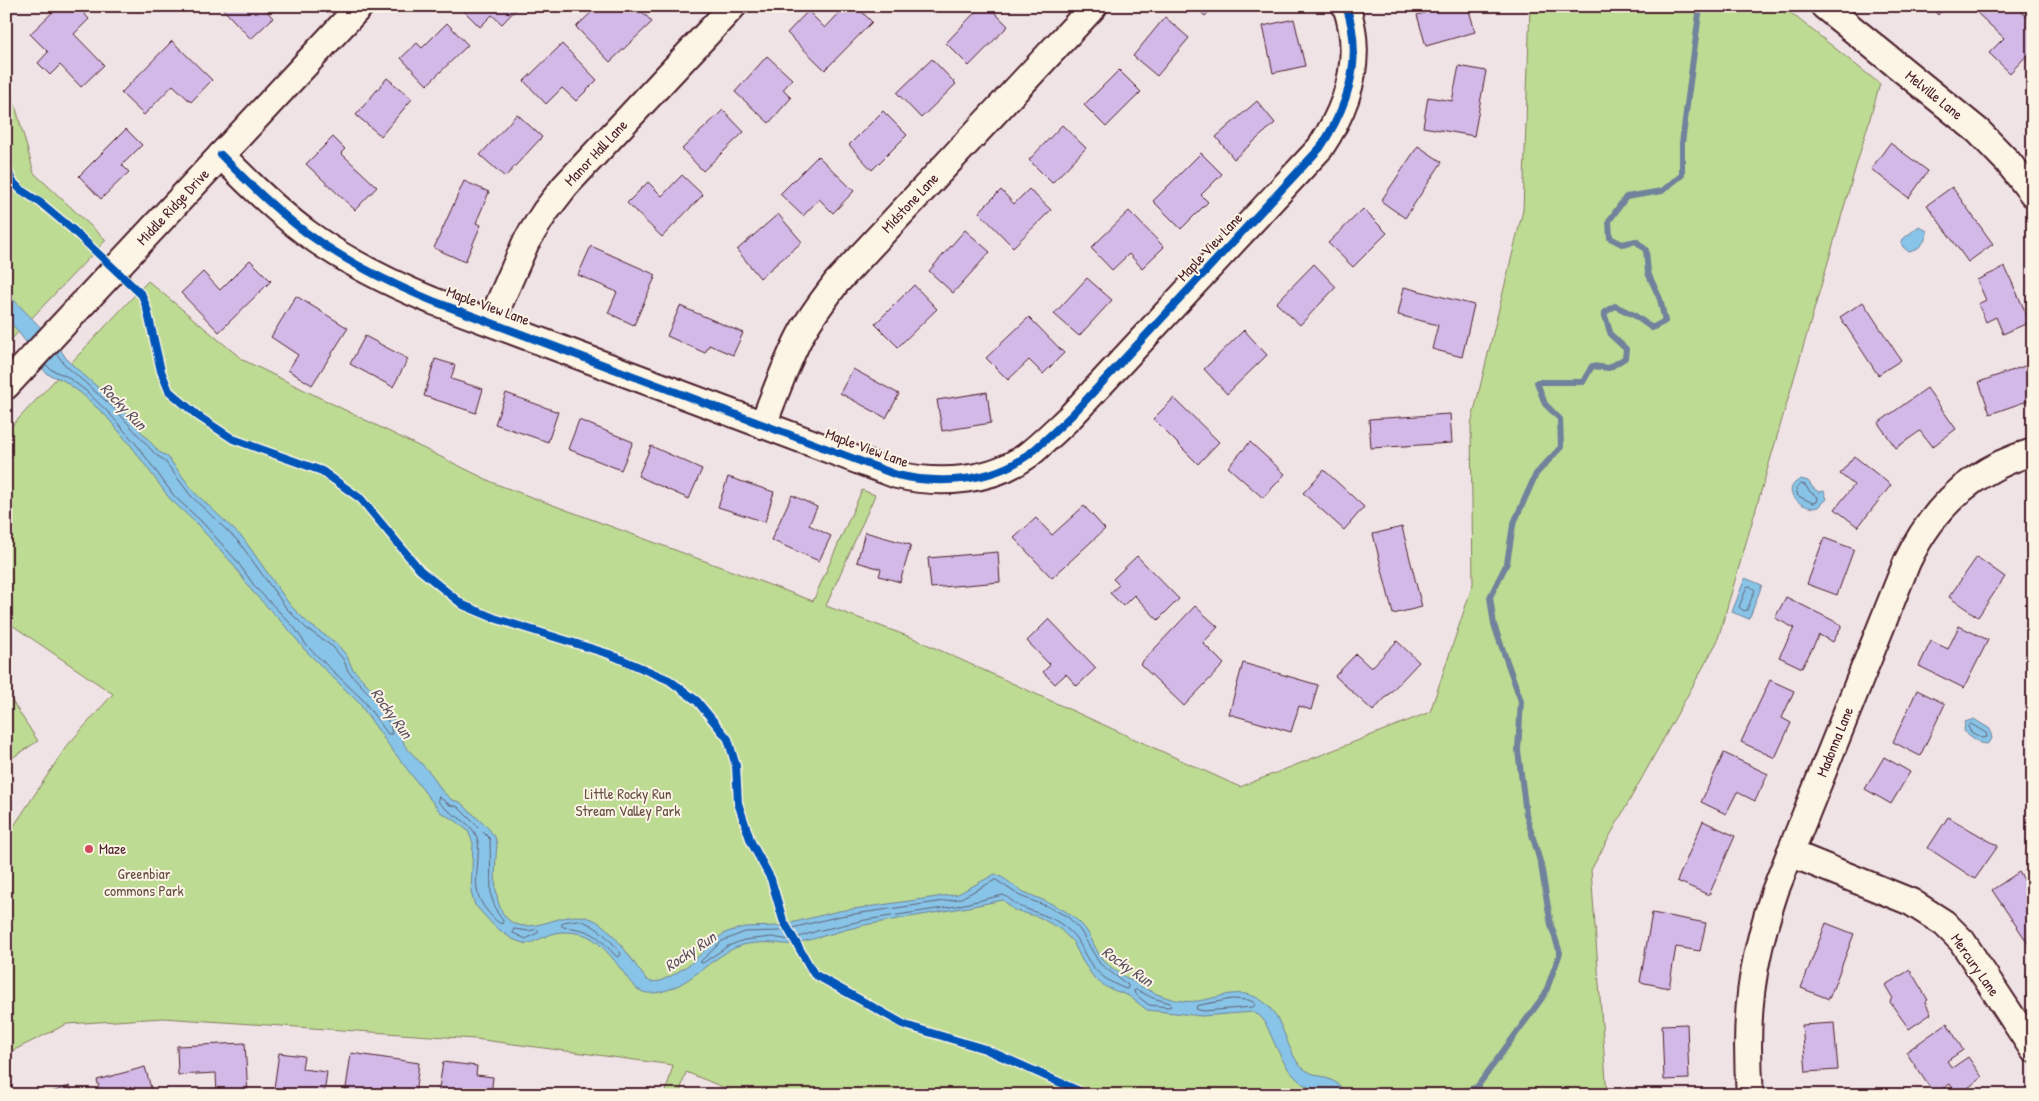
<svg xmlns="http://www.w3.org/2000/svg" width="2039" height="1101" viewBox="0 0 2039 1101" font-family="'Patrick Hand',sans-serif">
	<rect width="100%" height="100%" fill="#f0e3e6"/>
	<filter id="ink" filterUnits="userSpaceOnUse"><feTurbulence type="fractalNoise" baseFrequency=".02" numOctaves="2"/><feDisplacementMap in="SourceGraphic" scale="10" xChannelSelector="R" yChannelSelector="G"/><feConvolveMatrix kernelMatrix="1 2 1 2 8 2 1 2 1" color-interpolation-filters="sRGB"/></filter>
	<g filter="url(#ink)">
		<!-- green -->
		<g fill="#bddb93" stroke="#847d5f">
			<polygon points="1530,6 1782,6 1880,84 1717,642 1591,870 1607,1095 742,1095 686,1072 679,1095 665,1095 673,1065 475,1039 163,1018 67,1024 6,1054 6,838 66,747 113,694 6,621 6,432 148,281 243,360 496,484 813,601 862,490 875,495 826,606 913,638 1240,787 1430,712 1473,584 1471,424 1523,210"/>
			<polygon points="6,72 34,173 106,240 6,345"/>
			<polygon points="6,692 38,741 6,762"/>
		</g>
		<!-- water -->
		<g fill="#87c4e7" stroke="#6f829c">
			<path d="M1919,226L1927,231C1927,241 1919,250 1909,252L1903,247L1901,243L1903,239Z"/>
			<path d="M6,292L56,343L68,361L118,405L159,452L167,456L195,493L243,538L290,605L309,624L336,643L347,656L352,668L377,695L395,721L405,746L432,775L442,791L452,800L460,802L488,828L495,837L497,844C495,869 488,928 528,926C550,925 569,910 592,919C613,928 632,961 646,979L651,982L660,981L673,975L690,964L719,937L727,932L745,927L779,926L839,911L958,894L995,874C1006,878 1014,887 1024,892C1046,902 1066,907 1083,926C1092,936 1095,951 1104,961C1111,968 1121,975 1129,979C1148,991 1173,1004 1197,1001C1215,999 1234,989 1253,996C1282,1007 1283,1041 1298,1063C1306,1075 1323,1075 1335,1082C1340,1085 1344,1090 1348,1095C1292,1095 1285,1066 1265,1022L1260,1016L1253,1012L1202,1016L1147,1010L1129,996L1106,987L1095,979L1083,962L1073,942L1060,929L1039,917L1014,910L1003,900C958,910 911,916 865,925C841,930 817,939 792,944C786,945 780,943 773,943C765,942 752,943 743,945C710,955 690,989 654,993C635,995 630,980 620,968C614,959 600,943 591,938C584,933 571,932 562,932C548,933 539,941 526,944L512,939L494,926L475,905L471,893L473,843L468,831L456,821L440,812L390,747L359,703L304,649L290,631L252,591L232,563L197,524L170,499L132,447L106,416L82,394L63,380L47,374L42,368L35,354L6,316Z"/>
			<path d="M1801,479L1808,481L1813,488L1819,492L1824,491L1827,499L1819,507C1805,512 1776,491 1801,479Z"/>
			<polygon points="1745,578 1762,585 1749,619 1732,612"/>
			<polygon points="1974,719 1990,729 1992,739 1987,744 1980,743 1964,731 1965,722"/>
		</g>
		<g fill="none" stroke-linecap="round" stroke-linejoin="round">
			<!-- shore -->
			<g stroke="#626176" stroke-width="1">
				<polyline points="46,364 50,369 66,376 85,390 109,413 136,444 175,497 201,521 236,560 256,588 294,627 307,646 363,700 388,734 392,734 390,724 373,698 348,671 343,659 333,647 306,628 287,609 239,542 191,496 164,460 156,455 115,409 65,365 56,353"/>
				<polygon points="1801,484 1805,485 1810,492 1818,497 1817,502 1813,503 1798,496 1796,489"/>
				<polygon points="1750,586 1755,590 1747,610 1744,611 1739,607 1747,587"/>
				<polygon points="1971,724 1986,733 1987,737 1982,738 1971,732 1968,727"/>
				<path d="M439,797L450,805L458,807L490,839L491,896L497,912L503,921L502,924C496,922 492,916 488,912C472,893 477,879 478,857C478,852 479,846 478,841C473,820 449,816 438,801Z"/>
				<path d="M996,880L1020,896L1049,907L1068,917L1080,930L1100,964L1128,985V988L1126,989C1109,982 1097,975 1087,958C1083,952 1081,944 1076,938C1057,916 1043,916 1019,906C1013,903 1009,897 1003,895L956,906L865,920L817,931L790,940L772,937L744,940L728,946L703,963L700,962L722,941L745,932L780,931L840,916L959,899Z"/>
				<path d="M579,920C597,925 610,939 621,954L620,956L617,957C596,935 594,930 563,927L561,925L564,922Z"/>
				<polygon points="514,929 529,931 537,929 539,932 526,939 513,933"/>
				<polygon points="1137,990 1153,998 1170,1003 1171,1006 1168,1007 1149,1005 1135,994 1134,991"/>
				<polygon points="1232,999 1249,1000 1255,1003 1255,1005 1253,1007 1203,1011 1196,1009 1197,1006"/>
			</g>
			<!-- stream -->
			<polyline stroke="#6f829c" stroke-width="6" points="1452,1095 1477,1087 1545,994 1560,953 1551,925 1541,865 1526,814 1518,750 1521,701 1494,625 1490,597 1507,563 1513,525 1536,474 1561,447 1560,419 1545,404 1537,382 1583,382 1592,366 1609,368 1625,358 1626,349 1611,335 1604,313 1615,306 1634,315 1652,328 1665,321 1660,299 1648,273 1646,250 1636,241 1622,244 1610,238 1609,221 1626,197 1662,191 1682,175 1682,143 1700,6"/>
		</g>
		<!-- building -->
		<g fill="#d3b9e8" stroke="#4a1f2b">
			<polygon points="59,6 77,6 89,19 74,34 104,65 81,87 60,65 50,75 38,63 48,52 30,34"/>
			<polygon points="220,6 262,6 273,18 251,39"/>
			<polygon points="459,6 519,6 502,24 492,15 480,27"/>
			<polygon points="598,6 637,6 652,22 610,62 576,27"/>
			<polygon points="846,6 856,6 872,22 825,70 787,33 808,11 825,28"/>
			<polygon points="981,6 988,6 1008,26 969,66 946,43"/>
			<polygon points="1194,6 1214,6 1205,16"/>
			<polygon points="1438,6 1468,6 1475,32 1426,46 1417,15 1439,9"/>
			<polygon points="1929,6 1946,6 1938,15"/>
			<polygon points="1980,6 2015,6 2033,22 2033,49 2010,73 1989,53 2004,38 1975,11"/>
			<polygon points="1165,17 1189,38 1157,76 1133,56"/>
			<polygon points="1294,19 1305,66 1273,73 1263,26"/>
			<polygon points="447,23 468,45 427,85 401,58 417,43 422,48"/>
			<polygon points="172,41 212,80 191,102 173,85 144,115 121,93"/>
			<polygon points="562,44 597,80 576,101 562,88 546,104 524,81"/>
			<polygon points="767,56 792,79 783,90 791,98 769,123 735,92"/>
			<polygon points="932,59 956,84 921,118 897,93"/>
			<polygon points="1459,66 1486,71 1474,136 1423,127 1428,97 1452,101"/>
			<polygon points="1119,70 1141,92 1106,127 1084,105"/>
			<polygon points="387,78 412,99 381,136 356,115"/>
			<polygon points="1257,101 1275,123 1234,159 1216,137"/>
			<polygon points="723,110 744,132 703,171 682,149"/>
			<polygon points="883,111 907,135 872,170 849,145"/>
			<polygon points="517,114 542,137 505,177 480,155"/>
			<polygon points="1062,125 1086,148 1052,183 1029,160"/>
			<polygon points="126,129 142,145 122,165 129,172 101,199 79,176"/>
			<polygon points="333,137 345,149 341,153 377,187 355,210 306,164"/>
			<polygon points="1890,143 1928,171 1909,198 1871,169"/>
			<polygon points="1418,146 1442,162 1405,218 1381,201"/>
			<polygon points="1201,153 1222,174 1201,195 1208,202 1181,229 1153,201"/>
			<polygon points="818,156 854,191 833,213 819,199 803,216 780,194"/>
			<polygon points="682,175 703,195 662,237 627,203 648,182 662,196"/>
			<polygon points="464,181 489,192 476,223 481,225 465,262 434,248"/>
			<polygon points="1952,187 1993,244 1968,262 1927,205"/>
			<polygon points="1029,189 1051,210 1013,247 979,212 1001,190 1014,204"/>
			<polygon points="1363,209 1387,233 1353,267 1328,243"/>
			<polygon points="1129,211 1164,247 1142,268 1129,254 1112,270 1091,248"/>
			<polygon points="778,214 802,242 760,278 737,250"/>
			<polygon points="965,230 990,252 953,293 929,271"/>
			<polygon points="591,246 656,275 634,325 608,313 617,292 578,275"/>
			<polygon points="250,260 271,281 219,332 181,293 203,272 220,290"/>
			<polygon points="1314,264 1336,287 1300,325 1276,303"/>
			<polygon points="2005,267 2030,322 2003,334 1996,317 1986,322 1978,304 1986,300 1977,280"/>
			<polygon points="1087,278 1112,300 1079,336 1054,314"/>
			<polygon points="914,285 937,309 898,347 875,324"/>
			<polygon points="1404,287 1474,305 1462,357 1432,349 1438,325 1398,315"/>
			<polygon points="296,296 348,328 312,385 288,370 298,355 271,337"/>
			<polygon points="1863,302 1901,360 1878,375 1840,317"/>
			<polygon points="680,306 743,333 733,355 709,345 705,353 667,336"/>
			<polygon points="1029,317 1064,353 1043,374 1029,360 1008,380 986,358"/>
			<polygon points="1244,330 1267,355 1227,394 1204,369"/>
			<polygon points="365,336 408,359 393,387 350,364"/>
			<polygon points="435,359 455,365 451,379 483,389 476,413 424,396"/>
			<polygon points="2033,363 2033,399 1990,414 1979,382"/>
			<polygon points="853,369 899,394 886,418 840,393"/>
			<polygon points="1927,388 1956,429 1932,447 1920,431 1896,448 1878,423"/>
			<polygon points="987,392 991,423 942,431 937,400"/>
			<polygon points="506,393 558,412 548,442 495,424"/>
			<polygon points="1174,398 1219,442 1198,464 1153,419"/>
			<polygon points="1450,414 1452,443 1371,448 1369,419"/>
			<polygon points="579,420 633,442 621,470 568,449"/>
			<polygon points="1250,442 1285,474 1263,498 1228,467"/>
			<polygon points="651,446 702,469 689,499 638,476"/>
			<polygon points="1854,456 1891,485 1858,527 1835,509 1854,485 1840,474"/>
			<polygon points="1324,470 1364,507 1344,530 1303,493"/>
			<polygon points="728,477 774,492 765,522 718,507"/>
			<polygon points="792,495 817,507 809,525 831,536 819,561 771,540"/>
			<polygon points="1084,506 1105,529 1052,578 1014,538 1036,518 1052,535"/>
			<polygon points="1402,527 1422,607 1393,614 1373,534"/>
			<polygon points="865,532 911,545 900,582 879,576 881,569 857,562"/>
			<polygon points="1824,538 1854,549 1837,595 1807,584"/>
			<polygon points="998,552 1000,582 931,588 928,558"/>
			<polygon points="1137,556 1179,599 1158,620 1134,595 1123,606 1110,593 1119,585 1113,579"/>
			<polygon points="1977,557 2005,577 1978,617 1949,597"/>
			<polygon points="1786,597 1842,625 1833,642 1819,635 1802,668 1779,657 1794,628 1775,618"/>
			<polygon points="1195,606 1218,627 1203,643 1224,664 1184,706 1140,664"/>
			<polygon points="1049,619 1096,668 1077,686 1066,674 1055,684 1043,672 1050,665 1027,641"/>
			<polygon points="1959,626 1988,640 1964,688 1919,666 1931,641 1948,649"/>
			<polygon points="1397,641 1419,662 1373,711 1335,676 1356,654 1371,668"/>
			<polygon points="1243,663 1318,685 1311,710 1299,706 1291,732 1229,714"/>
			<polygon points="1770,680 1794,691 1782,718 1791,723 1775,758 1741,742"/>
			<polygon points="1917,690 1945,704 1920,756 1893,742"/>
			<polygon points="1724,753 1768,774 1755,801 1737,792 1726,814 1701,802"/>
			<polygon points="1884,757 1910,772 1891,804 1865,789"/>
			<polygon points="1948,817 1998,846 1975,879 1928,848"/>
			<polygon points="1703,821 1735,836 1709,895 1677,881"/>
			<polygon points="2019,872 2033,893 2032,949 1992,890"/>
			<polygon points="1652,913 1706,923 1700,951 1676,947 1669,988 1640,982"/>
			<polygon points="1826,923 1854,934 1829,999 1801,988"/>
			<polygon points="1910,970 1928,1000 1925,1002 1931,1014 1909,1029 1890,1002 1892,997 1885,985"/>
			<polygon points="1834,1023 1838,1070 1806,1072 1802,1025"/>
			<polygon points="1947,1023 1963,1050 1947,1061 1952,1068 1968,1057 1982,1077 1959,1095 1957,1095 1950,1084 1934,1094 1906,1052"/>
			<polygon points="1687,1024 1689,1079 1664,1080 1662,1025"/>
			<polygon points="245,1043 248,1095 217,1095 216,1073 178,1075 177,1046"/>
			<polygon points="279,1053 304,1056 302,1069 327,1072 324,1095 273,1095"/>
			<polygon points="351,1053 419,1063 415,1095 385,1095 386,1090 372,1088 371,1095 345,1095"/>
			<polygon points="443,1062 477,1066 476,1075 493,1077 491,1095 438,1095"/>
			<polygon points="145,1067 153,1095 101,1095 97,1080"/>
			<polygon points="70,1086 73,1095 43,1095"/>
		</g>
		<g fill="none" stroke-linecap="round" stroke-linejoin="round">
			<defs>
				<g id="minor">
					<polyline points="1824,6 1978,131 2008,162 2033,194"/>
					<path d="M221,155C248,183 277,211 308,234C347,262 389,283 433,301L897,475C940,485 991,482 1028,455C1043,443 1057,429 1071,416L1320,148C1349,105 1364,57 1346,6"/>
					<polyline points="491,322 526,242 545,212 565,186 733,6"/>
					<polyline points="6,386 360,6"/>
					<path d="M763,425C774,396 785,366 799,338C809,318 823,301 836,283L1094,6"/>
					<polyline points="1790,853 1911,902 1944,923 1962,941 2033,1049"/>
					<path d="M1750,1095C1744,1017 1751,964 1775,891L1907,562C1933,507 1973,469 2033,452"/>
				</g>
			</defs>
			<!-- minor casing -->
			<use href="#minor" stroke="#4a1f2b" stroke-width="30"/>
			<!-- minor -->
			<use href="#minor" stroke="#fcf5e5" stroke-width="26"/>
			<defs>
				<g id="cycleway">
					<path d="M221,155C248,183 277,211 308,234C347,262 389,283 433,301L897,475C940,485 991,482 1028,455C1043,443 1057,429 1071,416L1320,148C1349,105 1364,57 1346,6"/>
					<polyline points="6,164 12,181 21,190 41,203 72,229 142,295 147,309 161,371 169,391 198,416 233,439 322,471 361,499 420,570 463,605 494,618 609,654 669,680 697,701 728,739 736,766 738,803 751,842 771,879 783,920 814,974 905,1025 985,1049 1088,1095"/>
				</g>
			</defs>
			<!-- cycleway casing -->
			<use href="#cycleway" stroke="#fcf5e5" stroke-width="11"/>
			<!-- cycleway -->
			<use href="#cycleway" stroke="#0057b8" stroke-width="8"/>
		</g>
	</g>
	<!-- markers -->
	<circle fill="#d1495b" stroke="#fcf5e5" stroke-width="2" cx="89" cy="849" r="5"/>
	<g text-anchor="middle" stroke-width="4" stroke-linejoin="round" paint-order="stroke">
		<!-- street labels -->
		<g font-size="15" fill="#4a1f2b" stroke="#fcf5e5">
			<text transform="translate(1934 95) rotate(39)" y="5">Melville Lane</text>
			<text transform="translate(596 153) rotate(-47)" y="5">Manor Hall Lane</text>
			<text transform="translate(910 203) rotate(-47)" y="5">Midstone Lane</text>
			<text transform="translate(173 207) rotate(-47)" y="5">Middle Ridge Drive</text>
			<text transform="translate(1210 247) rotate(-47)" y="5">Maple View Lane</text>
			<text transform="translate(488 306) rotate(20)" y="5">Maple View Lane</text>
			<text transform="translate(867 448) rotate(20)" y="5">Maple View Lane</text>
			<text transform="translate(1835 742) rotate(-68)" y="5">Madonna Lane</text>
			<text transform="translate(1975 965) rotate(55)" y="5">Mercury Lane</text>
		</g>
		<!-- park labels -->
		<g font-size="15" fill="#674e45" stroke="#fcf5e5">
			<text x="628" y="799">Little Rocky Run<tspan x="628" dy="17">Stream Valley Park</tspan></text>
			<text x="144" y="879">Greenbiar<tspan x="144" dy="17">commons Park</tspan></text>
		</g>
		<!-- poi labels -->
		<g font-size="15" fill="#4a1f2b" stroke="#fcf5e5" text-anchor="start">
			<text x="99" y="854">Maze</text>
		</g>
		<!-- water labels -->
		<g font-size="16" font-style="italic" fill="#5c5163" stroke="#fcf5e5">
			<text transform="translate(124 406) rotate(46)" y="6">Rocky Run</text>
			<text transform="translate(392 713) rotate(54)" y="6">Rocky Run</text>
			<text transform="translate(690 951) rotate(-34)" y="6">Rocky Run</text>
			<text transform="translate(1128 966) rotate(35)" y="6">Rocky Run</text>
		</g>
	</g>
	<!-- margin -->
	<rect width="2039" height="1101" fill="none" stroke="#fcf5e5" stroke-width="25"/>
	<rect x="12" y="12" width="2014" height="1076" fill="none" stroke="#4a1f2b" stroke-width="2" filter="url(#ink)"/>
</svg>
